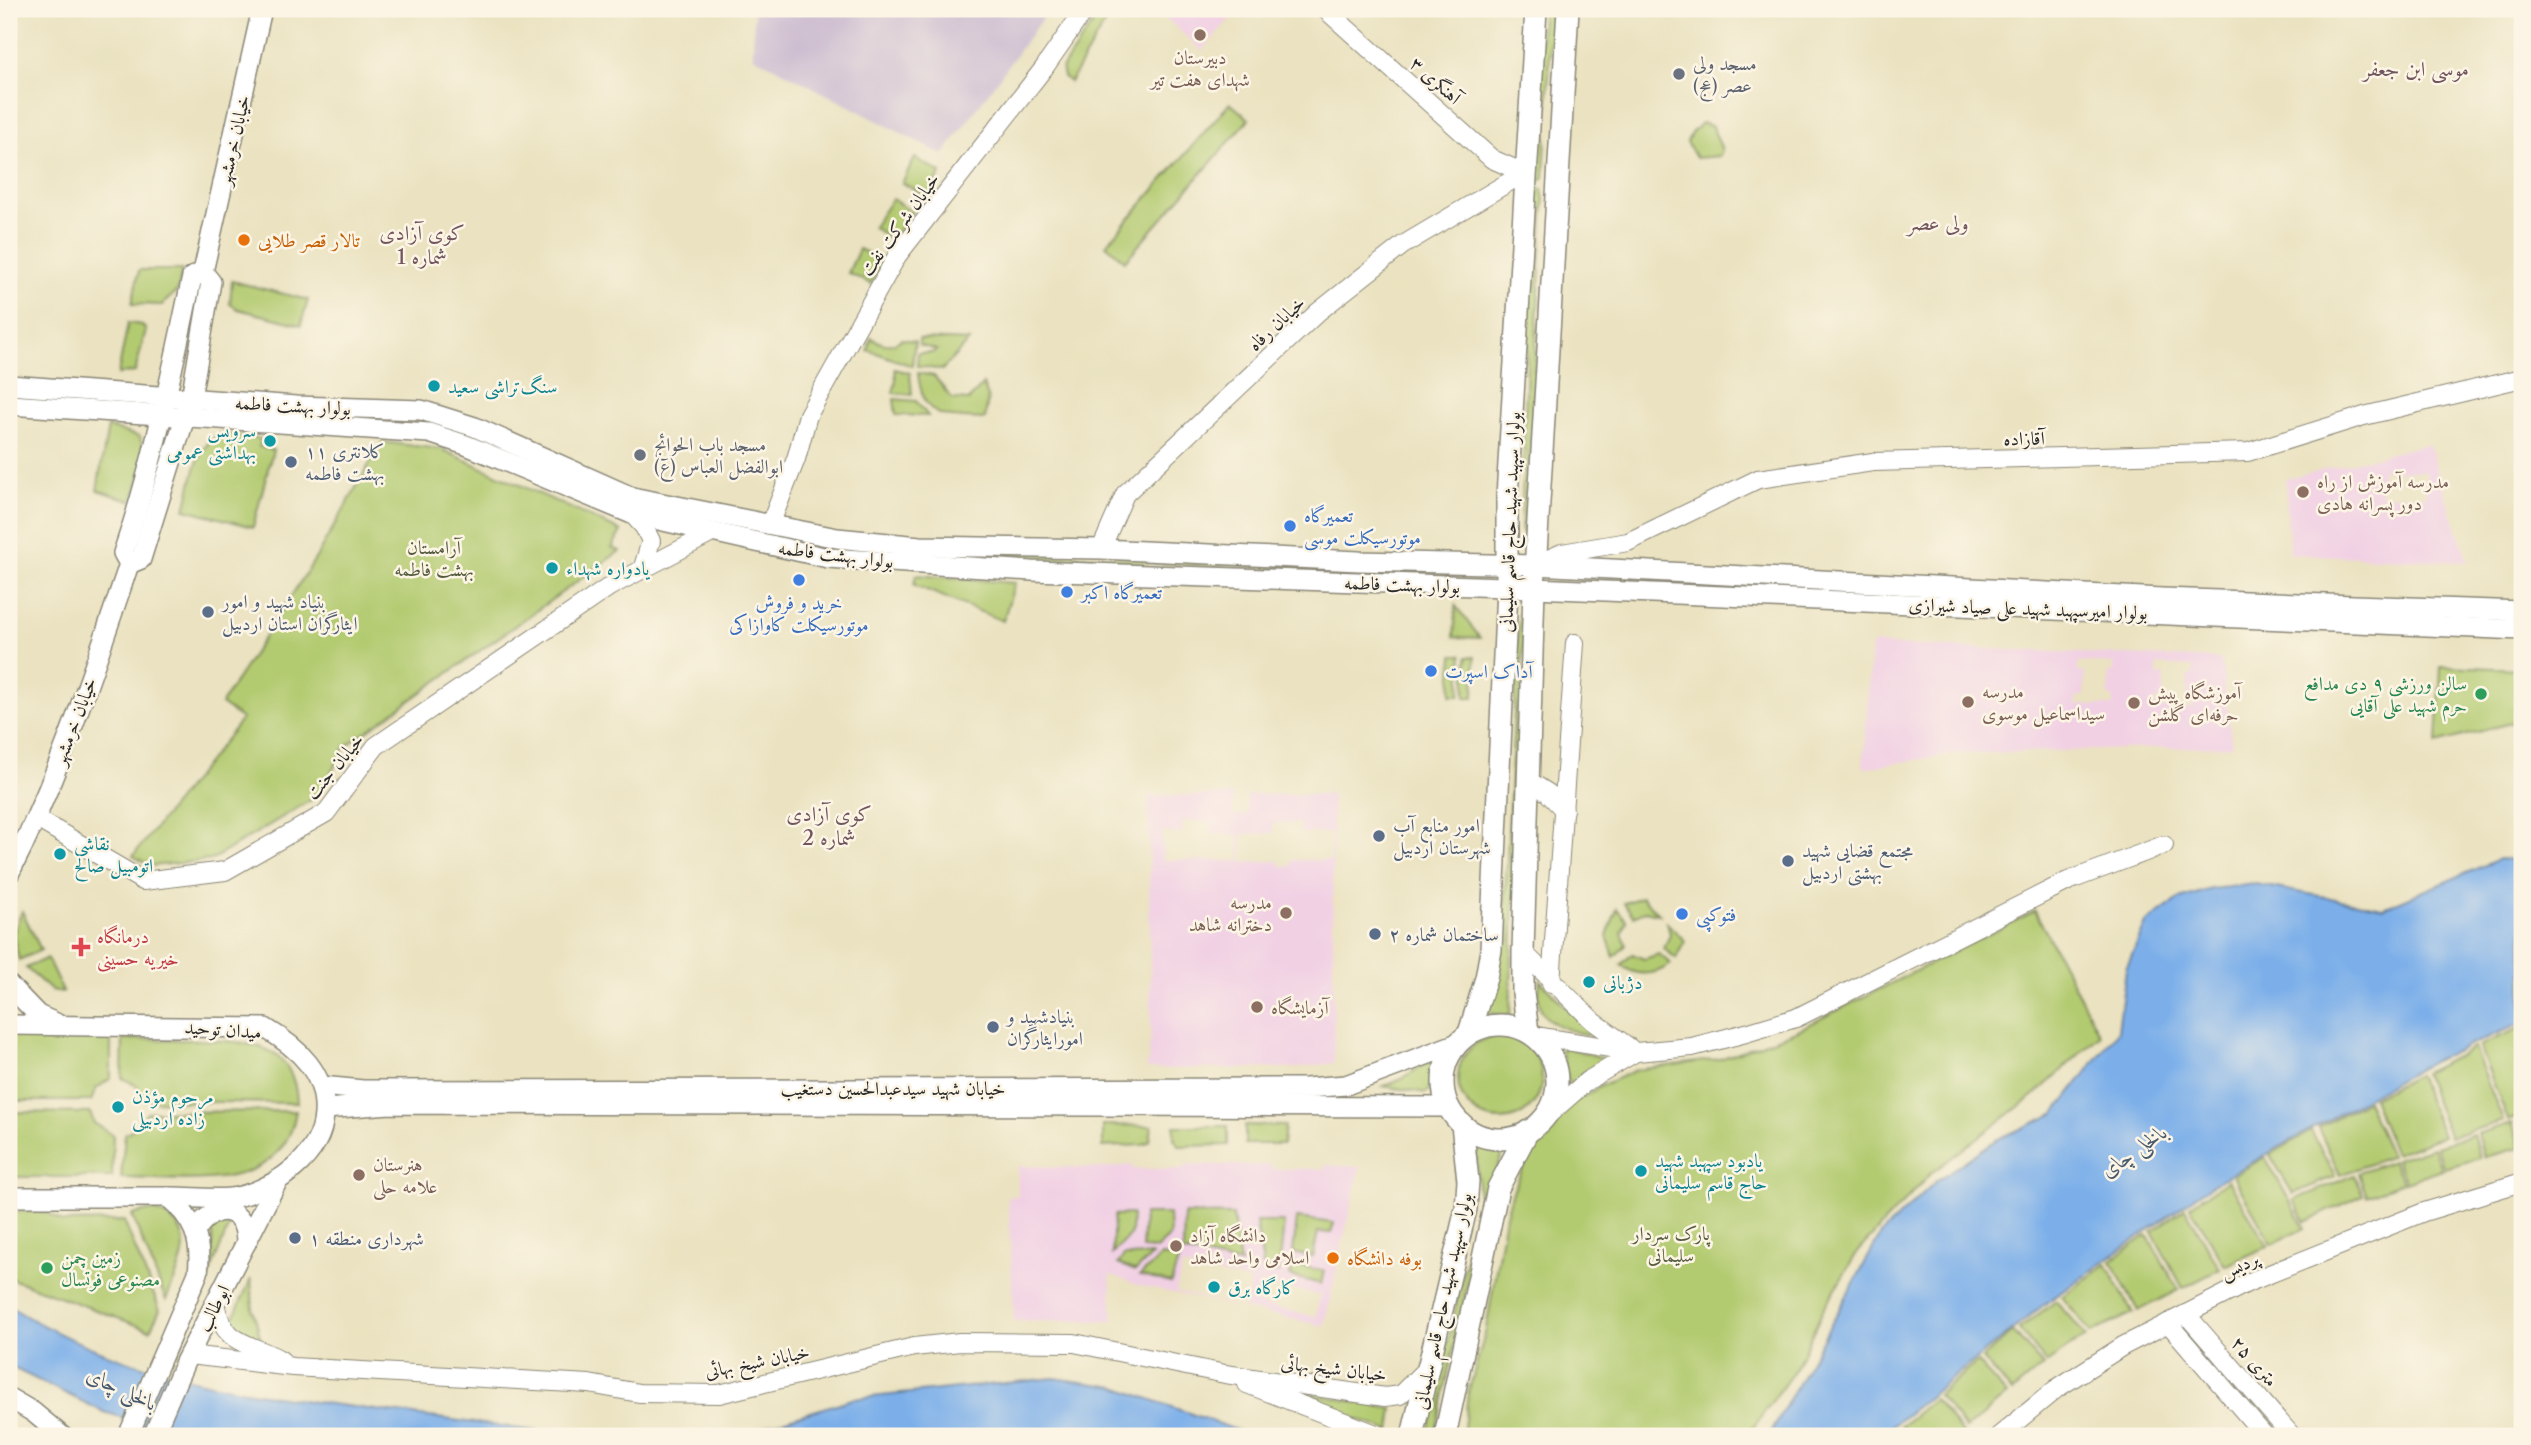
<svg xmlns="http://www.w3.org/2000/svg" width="2531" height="1445" viewBox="0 0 2531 1445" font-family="'Libre Caslon Text',Amiri,serif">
	<rect width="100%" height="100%" fill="#fcf5e5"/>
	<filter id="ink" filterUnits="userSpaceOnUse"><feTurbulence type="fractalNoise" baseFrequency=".0143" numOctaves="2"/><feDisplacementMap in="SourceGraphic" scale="14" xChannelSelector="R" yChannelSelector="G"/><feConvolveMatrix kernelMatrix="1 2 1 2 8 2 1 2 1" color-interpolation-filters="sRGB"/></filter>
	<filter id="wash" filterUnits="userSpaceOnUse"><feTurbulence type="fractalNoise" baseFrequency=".00686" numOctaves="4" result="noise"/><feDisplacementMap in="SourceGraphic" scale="28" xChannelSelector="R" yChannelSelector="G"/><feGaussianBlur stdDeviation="1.57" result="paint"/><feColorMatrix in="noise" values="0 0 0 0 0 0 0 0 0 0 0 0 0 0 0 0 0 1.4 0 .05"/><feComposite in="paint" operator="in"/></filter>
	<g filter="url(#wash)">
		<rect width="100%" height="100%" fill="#eae2c0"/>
		<!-- built -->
		<g fill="#f1d0e4" fill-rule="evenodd">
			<polygon points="1156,9 1238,9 1202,51"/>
			<path d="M2428,444L2468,562L2290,554L2285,479ZM2381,470L2426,471V496L2381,495Z"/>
			<path d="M1871,644L2221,659L2232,746L1955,754L1863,768ZM2078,662L2114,664V672L2109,673L2108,696L2113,697V706L2076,705L2077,696H2084L2085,672H2078ZM2157,665L2193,667V675H2188L2187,699L2192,700V708H2155L2156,699H2163L2164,675H2157Z"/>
			<path d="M1332,794L1334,1063L1294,1068L1147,1069L1151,1034L1148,796L1233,795L1232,815H1247V795ZM1183,821L1209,822V833L1239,835L1240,861L1163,860L1162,832L1182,834ZM1274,823H1299L1300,833H1330L1331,860H1292L1291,866H1280V861L1242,862V834L1273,833Z"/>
			<path d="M1132,1165L1133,1169H1185V1165H1271V1169H1324L1325,1165L1360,1167L1324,1326L1137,1285L1110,1274L1113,1321H1014L1008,1197L1018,1196V1166L1103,1168ZM1182,1266L1251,1281L1245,1308L1176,1292ZM1261,1283L1320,1295L1316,1317L1257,1304Z"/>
		</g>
		<!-- industrial -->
		<polygon fill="#cebed1" points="754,9 1049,9 943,155 753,56"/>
		<!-- green -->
		<g fill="#b2ca6f" stroke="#6e7a4d" stroke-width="2">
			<polygon points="1103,9 1113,9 1070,82 1064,77 1062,68"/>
			<polygon points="1542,9 1552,9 1544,177 1541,180 1536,179"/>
			<polygon points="1230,103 1249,119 1125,261 1106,245"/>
			<polygon points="1701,123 1712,126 1722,150 1720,156 1696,158 1687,142 1691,133"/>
			<polygon points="915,158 941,173 928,197 902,183"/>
			<polygon points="1536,188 1542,189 1544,200 1525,535 1521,529 1533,194"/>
			<polygon points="892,199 912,212 892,240 873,227"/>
			<polygon points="859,249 883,260 871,284 848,273"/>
			<polygon points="139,270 182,270 178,290 162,305 132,304"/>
			<polygon points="232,281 308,300 301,325 238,309 230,304"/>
			<polygon points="128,323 142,325 146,330 135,372 118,374"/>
			<path d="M871,338C882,344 891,348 901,339L915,341L912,366L868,350Z"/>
			<polygon points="919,339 920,339 969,341 942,370 917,366 918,353 932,353 937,350 919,345"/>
			<polygon points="895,369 910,373 912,395 893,393 896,381"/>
			<path d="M918,373L934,376L952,399L969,400L983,384L988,397L985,419C944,417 923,421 918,373Z"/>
			<polygon points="894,399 916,401 928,416 896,415"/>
			<path d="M108,427L140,437C148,461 140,478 132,501L97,490Z"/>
			<path d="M222,433L261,439L259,447L273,450L253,527L185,509C193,482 194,446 222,433Z"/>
			<polygon points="382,442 441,449 621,531 612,548 620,551 346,746 319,795 211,860 151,866 133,856 242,719 221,704 317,556"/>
			<polygon points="791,539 832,545 1415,570 1421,575 833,550"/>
			<polygon points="916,575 1015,583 1003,621 914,585"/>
			<polygon points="1456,606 1480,638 1454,637"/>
			<polygon points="1522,612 1524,614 1510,1015 1486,1013 1505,900 1519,615"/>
			<polygon points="1453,655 1462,655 1460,695 1451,695"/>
			<polygon points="1467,657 1475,657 1474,697 1465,697"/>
			<polygon points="2441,666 2522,669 2522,720 2437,743"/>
			<polygon points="1642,897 1659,914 1645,911 1633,916 1624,903"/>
			<polygon points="1617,909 1627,921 1622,932 1626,945 1614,957 1607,936"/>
			<polygon points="22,911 41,950 19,960 13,934"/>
			<polygon points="2035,911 2100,1035 2037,1093 1930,1174 1858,1251 1824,1308 1796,1368 1753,1428 1739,1436 1463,1436 1468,1394 1486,1330 1504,1222 1512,1194 1525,1163 1566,1107 1603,1085 1636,1070 1720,1059 1796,1031"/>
			<polygon points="1667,923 1685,941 1676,958 1664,949 1670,934"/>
			<path d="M1632,954L1644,959L1659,954L1671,964C1655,976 1636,977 1621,965Z"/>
			<polygon points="47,958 63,992 51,990 26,968"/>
			<path d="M1540,980L1571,1013L1599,1035C1583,1036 1552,1027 1543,1013C1537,1003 1539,990 1540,980Z"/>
			<polygon points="2522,1027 2522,1116 2508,1120 2479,1046"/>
			<polygon points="9,1034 111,1036 111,1078 96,1089 91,1101 9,1101"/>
			<circle cx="1500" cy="1078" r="42"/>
			<path d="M123,1039C148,1039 173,1040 198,1040C247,1041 295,1042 297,1103L145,1101L136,1085L122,1078Z"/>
			<polygon points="1565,1047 1610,1060 1570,1087 1561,1049"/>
			<polygon points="2474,1048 2503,1121 2450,1137 2424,1073"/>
			<polygon points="1428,1061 1433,1064 1430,1089 1426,1093 1383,1086 1402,1079"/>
			<polygon points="2418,1075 2443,1136 2395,1154 2372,1098"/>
			<polygon points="2366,1101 2391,1156 2340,1175 2318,1128"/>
			<path d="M296,1111C283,1197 185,1178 121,1178L125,1134L139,1125L147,1112Z"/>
			<polygon points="9,1112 90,1113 94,1123 113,1135 112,1177 9,1177"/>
			<polygon points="2512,1123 2520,1148 2484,1157 2477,1134"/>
			<polygon points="1103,1125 1152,1126 1150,1141 1142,1145 1103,1147"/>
			<polygon points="1245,1125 1285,1126 1283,1144 1245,1144"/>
			<polygon points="1174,1126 1228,1126 1228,1145 1180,1146 1174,1139"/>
			<polygon points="2311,1131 2335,1176 2293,1194 2270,1155"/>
			<polygon points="2473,1135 2480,1158 2444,1168 2436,1146"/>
			<polygon points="1476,1145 1505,1148 1485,1199 1435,1436 1427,1436 1479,1203"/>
			<polygon points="2433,1147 2441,1169 2406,1182 2396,1159"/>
			<polygon points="2265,1157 2305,1228 2272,1244 2233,1176"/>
			<polygon points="2393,1161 2403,1182 2367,1196 2358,1173"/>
			<polygon points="2354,1175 2363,1195 2305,1222 2294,1200"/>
			<polygon points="2228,1180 2268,1246 2225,1266 2190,1206"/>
			<polygon points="2185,1208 2220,1269 2183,1288 2152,1232"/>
			<path d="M152,1210C203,1227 181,1263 166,1300L132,1215Z"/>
			<polygon points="21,1211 46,1212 63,1222 124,1221 160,1310 150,1330 9,1278 9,1213"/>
			<polygon points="1132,1214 1131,1234 1112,1254 1114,1215"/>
			<polygon points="1144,1214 1169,1214 1170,1236 1156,1249 1142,1248"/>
			<polygon points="1184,1214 1233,1215 1240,1264 1183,1252"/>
			<path d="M220,1217L230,1223L178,1354L173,1353C192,1314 222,1269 210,1224Z"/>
			<polygon points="1297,1218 1334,1223 1331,1233 1318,1232 1313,1257 1293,1253"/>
			<polygon points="1256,1222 1284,1222 1279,1272 1264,1271"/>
			<polygon points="2147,1235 2179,1290 2138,1311 2111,1261"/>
			<polygon points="1152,1255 1136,1271 1118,1264 1124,1256"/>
			<polygon points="1161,1256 1179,1258 1171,1283 1140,1276"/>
			<polygon points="1293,1264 1324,1271 1321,1284 1290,1276"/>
			<polygon points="2106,1264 2133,1313 2091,1333 2062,1297"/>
			<polygon points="251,1279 253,1309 261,1341 232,1321"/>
			<polygon points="2056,1301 2086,1336 2046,1363 2019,1329"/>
			<polygon points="2013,1331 2043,1366 2012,1392 1982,1359"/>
			<polygon points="1977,1362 2007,1395 1966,1429 1938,1395"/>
			<polygon points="1259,1384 1393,1409 1390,1431"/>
			<polygon points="1934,1399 1963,1433 1959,1436 1910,1436 1901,1426"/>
		</g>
		<!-- water -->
		<g fill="#7cafe9" stroke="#546d8a" stroke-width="2">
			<polygon points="2499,859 2522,860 2522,1023 2433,1061 2212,1185 2046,1303 1880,1436 1769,1436 1881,1234 1936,1181 1996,1140 2054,1114 2118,1031 2126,969 2146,923 2177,900 2211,889 2255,884 2384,908"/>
			<path d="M9,1306C120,1375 241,1393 368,1409C437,1418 506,1427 574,1436H185L104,1412L9,1366Z"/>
			<polygon points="1054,1378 1116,1387 1253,1436 710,1436 747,1432 852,1399"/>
		</g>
	</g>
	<g filter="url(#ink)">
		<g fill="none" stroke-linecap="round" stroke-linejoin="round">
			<defs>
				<g id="tertiary">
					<polyline points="1325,9 1492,159 1524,173"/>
					<polyline points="632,514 644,527 651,541 643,567"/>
					<polyline points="770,525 796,459 808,415 897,256 1044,68 1085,9"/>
					<polyline points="1101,549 1125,494 1318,312 1403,245 1524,173"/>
					<polyline points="1535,565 1562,553 1628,542 1758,479 1873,462 2248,452 2364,416 2522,378"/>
					<polyline points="1529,781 1548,793 1564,810"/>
					<polyline points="37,819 143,881 225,871 326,813 376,746 609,587 710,534"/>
					<polyline points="1523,952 1593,1021 1630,1048"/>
					<polyline points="1551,983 1575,643"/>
					<polyline points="1535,1036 1636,1052 1692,1047 1746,1033 1796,1018 2068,881 2164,845"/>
					<polyline points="1539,1123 1587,1081 1636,1052"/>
					<path d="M215,1304C224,1346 249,1342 281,1360"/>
					<polyline points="2186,1314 2292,1436"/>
					<polyline points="2168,1323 2265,1436"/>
					<polyline points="189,1355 293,1367 589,1384 639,1393 719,1394 914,1347 960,1342 1074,1343 1225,1374 1385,1397 1400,1395 1427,1368"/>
					<polyline points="1247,1384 1381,1436"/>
					<polyline points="1999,1436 2056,1389 2123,1346 2247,1283 2424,1212 2522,1182"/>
				</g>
				<g id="secondary">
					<polyline points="203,272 262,9"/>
					<polyline points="9,385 296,406 421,410 475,427 632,497 837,538 920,546 1101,549 1359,561 1535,565 2162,598 2522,611"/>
					<polyline points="9,405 429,433 466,445 632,514 828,558 1032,571 1534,588 2522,630"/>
					<polyline points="129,564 141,559 191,398 211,282 203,272"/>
					<path d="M9,874C57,780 90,680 124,579L129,564L123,553C154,463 172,370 192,277L203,272"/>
					<polyline points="9,985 38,1015 56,1023"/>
					<path d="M9,1025L265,1028C297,1047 327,1073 324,1114C322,1157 275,1188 237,1197C218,1201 193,1197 174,1197C119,1197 64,1197 9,1197"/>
					<polyline points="321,1086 363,1090 1306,1088 1346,1085 1458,1043"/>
					<polyline points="325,1109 390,1104 1449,1107"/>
					<path d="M196,1230C215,1201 246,1206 246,1243"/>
					<polyline points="9,1398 33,1412 62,1436"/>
					<path d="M128,1436L198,1273C202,1240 194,1219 168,1197"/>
					<polyline points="153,1436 185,1362 277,1182"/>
				</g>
				<g id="primary">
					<circle cx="1500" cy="1082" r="57"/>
					<polyline points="1528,1032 1523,993 1523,952 1534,588 1568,9"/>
					<polyline points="1469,1033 1486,978 1491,950 1507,588 1507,497 1536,9"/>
					<polyline points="1412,1436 1466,1209 1468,1181 1462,1124"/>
					<polyline points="1445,1436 1498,1188 1528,1131"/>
				</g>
			</defs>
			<!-- tertiary casing -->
			<use href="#tertiary" stroke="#8a8676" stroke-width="20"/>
			<!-- secondary casing -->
			<use href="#secondary" stroke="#8a8676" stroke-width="22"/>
			<!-- primary casing -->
			<use href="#primary" stroke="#8a8676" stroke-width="24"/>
			<!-- tertiary -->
			<use href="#tertiary" stroke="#fff" stroke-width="18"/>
			<!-- secondary -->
			<use href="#secondary" stroke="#fff" stroke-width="19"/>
			<!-- primary -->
			<use href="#primary" stroke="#fff" stroke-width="21"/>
		</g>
	</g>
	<!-- markers -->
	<g fill="#8d6e63" stroke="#fcf5e5" stroke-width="2.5">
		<circle cx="1200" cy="35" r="7"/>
		<circle cx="2303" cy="492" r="7"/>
		<circle cx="1968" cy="702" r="7"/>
		<circle cx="2134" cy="703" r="7"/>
		<circle cx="1286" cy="913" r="7"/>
		<circle cx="1257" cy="1007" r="7"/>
		<circle cx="359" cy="1175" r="7"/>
		<circle cx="1176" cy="1246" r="7"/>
	</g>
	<g fill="#6b7280" stroke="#fcf5e5" stroke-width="2.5">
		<circle cx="1679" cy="74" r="7"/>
		<circle cx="640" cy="455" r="7"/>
	</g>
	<g fill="#e8710a" stroke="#fcf5e5" stroke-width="2.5">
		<circle cx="244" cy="240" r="7"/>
		<circle cx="1333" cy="1258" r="7"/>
	</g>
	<g fill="#0f9aa8" stroke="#fcf5e5" stroke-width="2.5">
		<circle cx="434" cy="386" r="7"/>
		<circle cx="270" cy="441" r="7"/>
		<circle cx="552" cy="568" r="7"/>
		<circle cx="60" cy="854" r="7"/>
		<circle cx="1589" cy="982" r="7"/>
		<circle cx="118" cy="1107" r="7"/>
		<circle cx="1641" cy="1171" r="7"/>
		<circle cx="1214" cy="1287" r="7"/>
	</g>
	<g fill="#5c6f8a" stroke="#fcf5e5" stroke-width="2.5">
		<circle cx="291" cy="462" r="7"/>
		<circle cx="208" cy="612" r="7"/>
		<circle cx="1379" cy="836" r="7"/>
		<circle cx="1788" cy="861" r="7"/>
		<circle cx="1375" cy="934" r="7"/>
		<circle cx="993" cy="1027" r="7"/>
		<circle cx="295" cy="1238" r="7"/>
	</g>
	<g fill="#3f7fe0" stroke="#fcf5e5" stroke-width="2.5">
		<circle cx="1290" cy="526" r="7"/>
		<circle cx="799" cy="580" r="7"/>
		<circle cx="1067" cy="592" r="7"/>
		<circle cx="1431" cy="671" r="7"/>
		<circle cx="1682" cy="914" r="7"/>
	</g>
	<g fill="#2e9e5b" stroke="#fcf5e5" stroke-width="2.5">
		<circle cx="2481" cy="694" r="7"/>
		<circle cx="47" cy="1268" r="7"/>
	</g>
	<path fill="#e0444e" stroke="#fcf5e5" stroke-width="2.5" d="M77.5 936.5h7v7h7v7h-7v7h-7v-7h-7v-7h7z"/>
	<g text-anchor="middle" stroke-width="5" stroke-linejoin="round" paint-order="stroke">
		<!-- education labels -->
		<g font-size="19" fill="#785e54" stroke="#fcf5e5" text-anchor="start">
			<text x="1200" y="64" text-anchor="middle">دبیرستان<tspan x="1200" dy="22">شهدای هفت تیر</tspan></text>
			<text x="2317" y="488">مدرسه آموزش از راه<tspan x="2317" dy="22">دور پسرانه هادی</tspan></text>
			<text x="1982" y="698">مدرسه<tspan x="1982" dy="22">سیداسماعیل موسوی</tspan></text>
			<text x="2148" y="699">آموزشگاه پیش<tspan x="2148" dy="22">حرفه‌ای گلشن</tspan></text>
			<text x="1272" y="909" text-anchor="end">مدرسه<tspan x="1272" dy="22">دخترانه شاهد</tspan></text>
			<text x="1271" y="1014">آزمایشگاه</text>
			<text x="373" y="1171">هنرستان<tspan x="373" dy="22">علامه حلی</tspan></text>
			<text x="1190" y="1242">دانشگاه آزاد<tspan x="1190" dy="22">اسلامی واحد شاهد</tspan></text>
		</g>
		<!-- worship labels -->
		<g font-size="19" fill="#5b616d" stroke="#fcf5e5" text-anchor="start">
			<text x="1693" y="70">مسجد ولی<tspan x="1693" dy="22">عصر (عج)</tspan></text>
			<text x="654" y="451">مسجد باب الحوائج<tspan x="654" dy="22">ابوالفضل العباس (ع)</tspan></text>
		</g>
		<!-- street labels -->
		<g font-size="19" fill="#2b2b2b" stroke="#fcf5e5">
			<text transform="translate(1436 80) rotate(42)" y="7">آهنگری ۳</text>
			<text transform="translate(233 140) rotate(-77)" y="7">خیابان خرمشهر</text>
			<text transform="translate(899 224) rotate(-54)" y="7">خیابان شرکت نفت</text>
			<text transform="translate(1276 323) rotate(-43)" y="7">خیابان رفاه</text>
			<text transform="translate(293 405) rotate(3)" y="7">بولوار بهشت فاطمه</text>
			<text transform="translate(2024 438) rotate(-1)" y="7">آقازاده</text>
			<text transform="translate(1509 522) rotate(-88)" y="7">بولوار سپهبد شهید حاج قاسم سلیمانی</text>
			<text transform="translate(836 554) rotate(7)" y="7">بولوار بهشت فاطمه</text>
			<text transform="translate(1402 584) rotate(2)" y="7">بولوار بهشت فاطمه</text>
			<text transform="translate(2028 608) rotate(2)" y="7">بولوار امیرسپهبد شهید علی صیاد شیرازی</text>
			<text transform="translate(74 721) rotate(-69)" y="7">خیابان خرمشهر</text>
			<text transform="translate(334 766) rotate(-50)" y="7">خیابان جنت</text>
			<text transform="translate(223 1029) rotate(4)" y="7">میدان توحید</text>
			<text x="893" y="1095">خیابان شهید سیدعبدالحسین دستغیب</text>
			<text transform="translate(2239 1265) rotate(-24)" y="7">پردیس</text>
			<text transform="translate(1442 1301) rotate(-78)" y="7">بولوار سپهبد شهید حاج قاسم سلیمانی</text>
			<text transform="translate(213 1308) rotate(-63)" y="7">ابوطالب</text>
			<text transform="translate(757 1361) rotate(-11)" y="7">خیابان شیخ بهائی</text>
			<text transform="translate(2255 1361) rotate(49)" y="7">۲۵ متری</text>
			<text transform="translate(1334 1368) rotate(7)" y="7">خیابان شیخ بهائی</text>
		</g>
		<!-- food labels -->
		<g font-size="19" fill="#c56008" stroke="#fcf5e5" text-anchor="start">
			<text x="258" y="247">تالار قصر طلایی</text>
			<text x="1347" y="1265">بوفه دانشگاه</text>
		</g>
		<!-- culture labels -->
		<g font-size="19" fill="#0d838f" stroke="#fcf5e5" text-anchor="start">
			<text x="448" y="393">سنگ‌تراشی سعید</text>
			<text x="256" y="437" text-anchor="end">سرویس<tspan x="256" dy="22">بهداشتی عمومی</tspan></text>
			<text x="566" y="575">یادواره شهداء</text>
			<text x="74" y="850">نقاشی<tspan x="74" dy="22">اتومبیل صالح</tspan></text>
			<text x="1603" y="989">دژبانی</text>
			<text x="132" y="1103">مرحوم مؤذن<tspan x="132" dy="22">زاده اردبیلی</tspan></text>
			<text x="1655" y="1167">یادبود سپهبد شهید<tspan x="1655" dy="22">حاج قاسم سلیمانی</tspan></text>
			<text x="1228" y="1294">کارگاه برق</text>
		</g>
		<!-- service labels -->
		<g font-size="19" fill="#4e5e75" stroke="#fcf5e5" text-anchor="start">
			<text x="305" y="458">کلانتری ۱۱<tspan x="305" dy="22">بهشت فاطمه</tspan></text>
			<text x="222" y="608">بنیاد شهید و امور<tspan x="222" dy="22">ایثارگران استان اردبیل</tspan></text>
			<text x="1393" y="832">امور منابع آب<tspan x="1393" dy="22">شهرستان اردبیل</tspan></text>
			<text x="1802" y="857">مجتمع قضایی شهید<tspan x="1802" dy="22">بهشتی اردبیل</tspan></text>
			<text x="1389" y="941">ساختمان شماره ۲</text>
			<text x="1007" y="1023">بنیادشهید و<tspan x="1007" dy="22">امورایثارگران</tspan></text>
			<text x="309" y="1245">شهرداری منطقه ۱</text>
		</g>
		<!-- shop labels -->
		<g font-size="19" fill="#366cbe" stroke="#fcf5e5" text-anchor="start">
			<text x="1304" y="522">تعمیرگاه<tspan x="1304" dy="22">موتورسیکلت موسی</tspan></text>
			<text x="1081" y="599">تعمیرگاه اکبر</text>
			<text x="799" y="609" text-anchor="middle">خرید و فروش<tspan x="799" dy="22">موتورسیکلت کاوازاکی</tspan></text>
			<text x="1445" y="678">آداک اسپرت</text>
			<text x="1696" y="921">فتوکپی</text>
		</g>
		<!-- park labels -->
		<g font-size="19" fill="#545b3f" stroke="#fcf5e5">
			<text x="434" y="554">آرامستان<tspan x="434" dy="22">بهشت فاطمه</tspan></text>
			<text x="1671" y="1240">پارک سردار<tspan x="1671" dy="22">سلیمانی</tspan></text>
		</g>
		<!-- leisure labels -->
		<g font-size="19" fill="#27864d" stroke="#fcf5e5" text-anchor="end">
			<text x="2467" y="690">سالن ورزشی ۹ دی مدافع<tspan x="2467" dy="22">حرم شهید علی آقایی</tspan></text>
			<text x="61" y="1264" text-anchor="start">زمین چمن<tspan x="61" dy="22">مصنوعی فوتسال</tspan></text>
		</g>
		<!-- health labels -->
		<g font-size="19" fill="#be3a42" stroke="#fcf5e5" text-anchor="start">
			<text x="97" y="943">درمانگاه<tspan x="97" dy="22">خیریه حسینی</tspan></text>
		</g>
		<!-- neighbourhood labels -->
		<g font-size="21" fill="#71565f" stroke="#fcf5e5">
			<text x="2416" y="76">موسی ابن جعفر</text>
			<text x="1938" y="230">ولی عصر</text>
			<text x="422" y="240">کوی آزادی<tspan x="422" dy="24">شماره 1</tspan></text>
			<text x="829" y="821">کوی آزادی<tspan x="829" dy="24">شماره 2</tspan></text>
		</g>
		<!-- water labels -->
		<g font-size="21" font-style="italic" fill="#47596e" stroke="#fcf5e5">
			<text transform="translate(2134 1151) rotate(-35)" y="7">بالخلی چای</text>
			<text transform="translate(122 1389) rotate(25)" y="7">بالخلی چای</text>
		</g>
	</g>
	<!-- margin -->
	<rect width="2531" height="1445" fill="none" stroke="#fcf5e5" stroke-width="35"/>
</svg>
